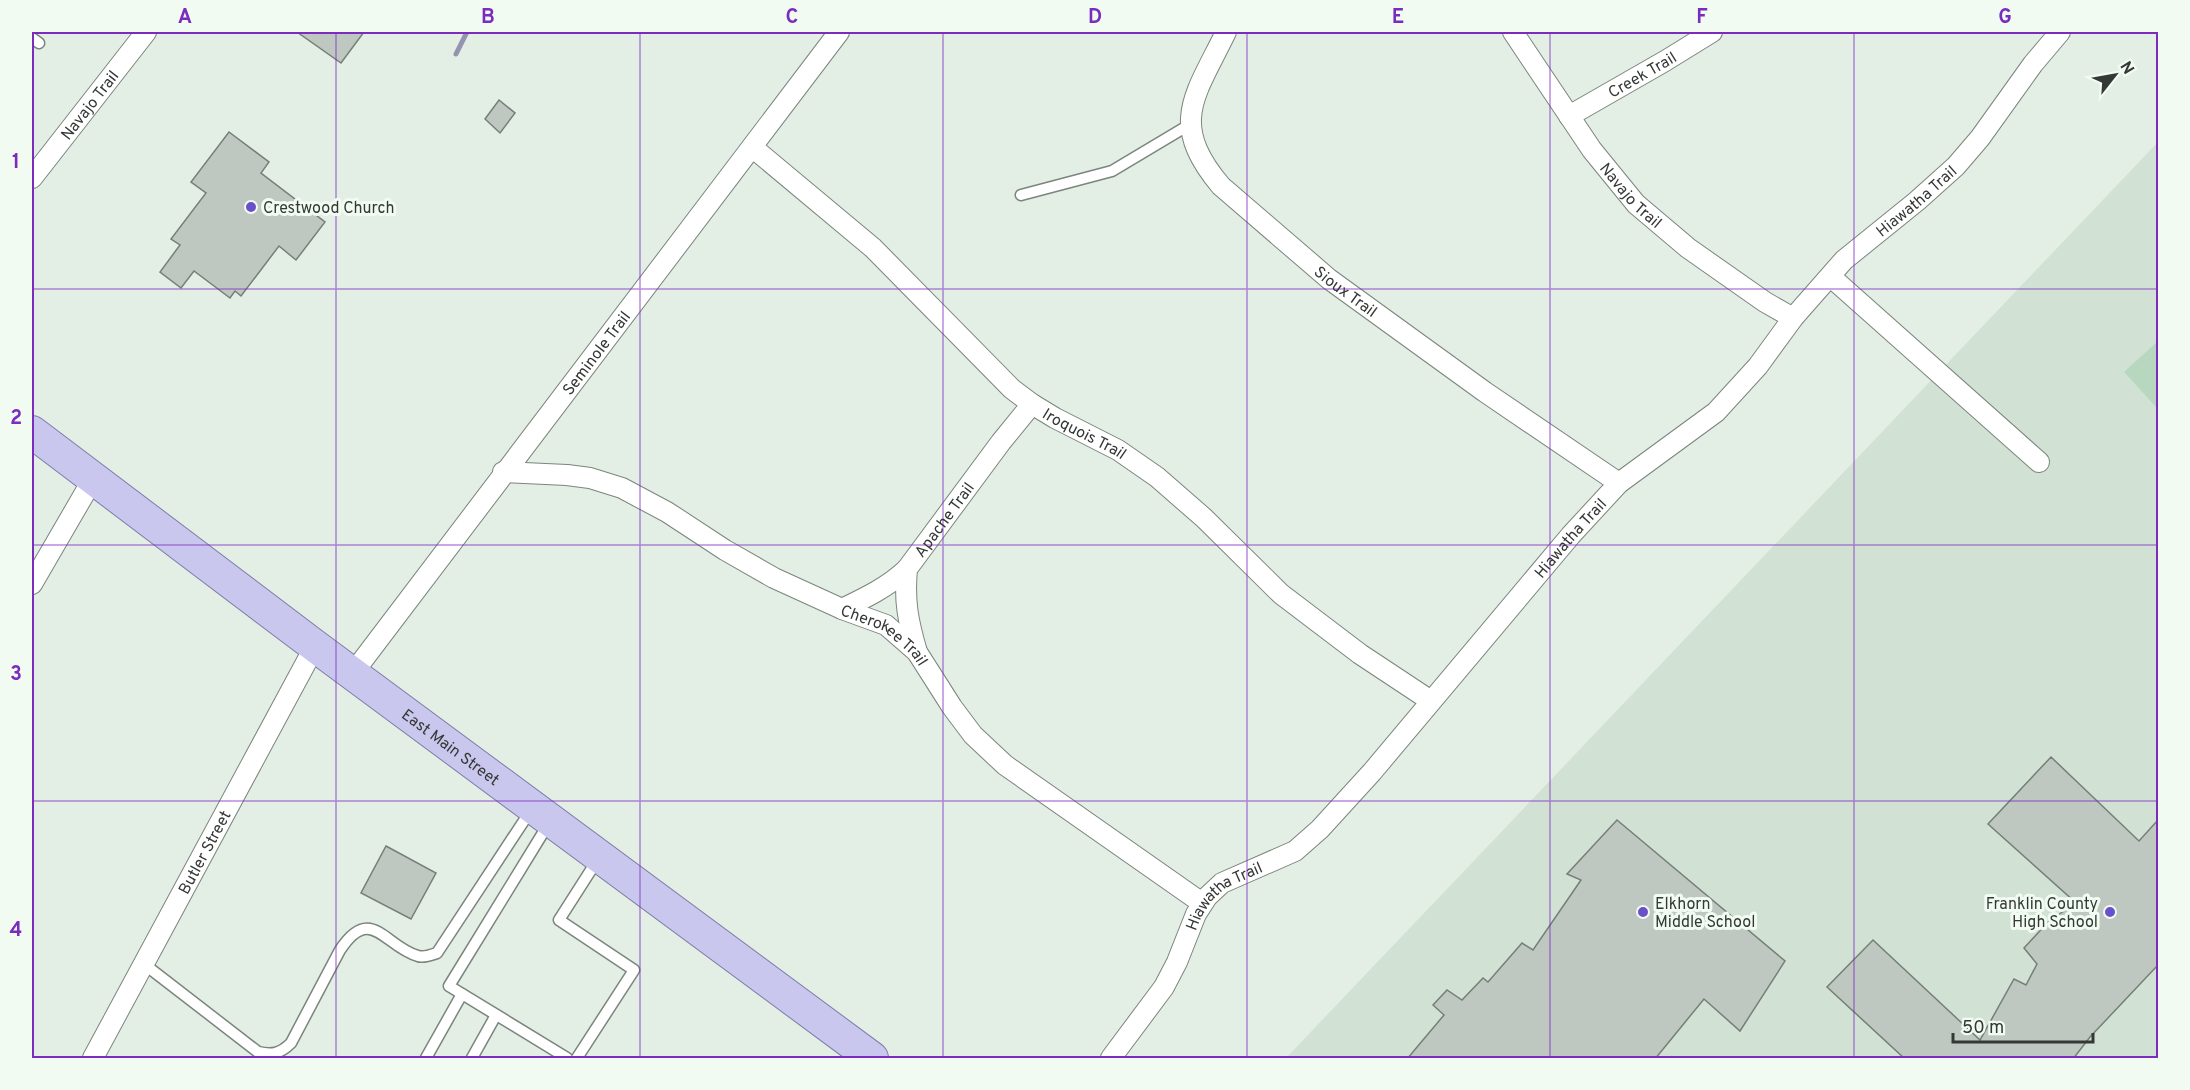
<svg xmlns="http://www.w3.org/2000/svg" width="2190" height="1090" viewBox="0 0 2190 1090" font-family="Overpass,sans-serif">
	<rect width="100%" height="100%" fill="#e3eee5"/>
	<!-- built -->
	<polygon fill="#d1e2d4" points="2158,142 2158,1058 1286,1058"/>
	<!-- green -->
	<polygon fill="#b7d7be" points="2158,341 2158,409 2124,372"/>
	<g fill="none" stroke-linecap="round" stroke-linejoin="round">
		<!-- stream -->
		<polyline stroke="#9494b0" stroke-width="5" points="456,54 467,32"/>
	</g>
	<!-- building -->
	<g fill="#bec8c0" stroke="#757f77" stroke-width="1.5">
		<polygon points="297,32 364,32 341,63"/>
		<polygon points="499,100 515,113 500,133 485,119"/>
		<polygon points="229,132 269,162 261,173 325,222 296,260 279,246 241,296 235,291 230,298 194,271 181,288 160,272 180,245 171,239 206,193 191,182"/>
		<polygon points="2051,757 2139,841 2158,820 2158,965 2090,1037 2073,1059 1905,1059 1827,987 1873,940 1980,1040 2014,979 2026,985 2037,964 2024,948 2049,921 2076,903 1988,824"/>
		<polygon points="1617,820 1785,961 1740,1031 1704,999 1655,1059 1407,1059 1444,1015 1433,1005 1447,990 1462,1000 1483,978 1488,982 1522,943 1533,950 1581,880 1567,874"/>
		<polygon points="386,846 436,873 411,919 361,893"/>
	</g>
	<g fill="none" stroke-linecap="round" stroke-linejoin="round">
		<defs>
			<g id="lane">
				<polyline points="32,38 39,43"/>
				<polyline points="1021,195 1112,171 1189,125"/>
				<polyline points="549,823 449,986 567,1058"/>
				<path d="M144,964L258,1052C272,1055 280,1054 291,1043L340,950C371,903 385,947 418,956C424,958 431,955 437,953L531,810"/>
				<polyline points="426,1058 462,994"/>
				<polyline points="472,1058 496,1015"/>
				<polyline points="577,1058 634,970 559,920 598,859"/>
			</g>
			<g id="street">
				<path id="s1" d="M1226,32C1195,96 1168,123 1221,186L1329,279L1485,392L1619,483"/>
				<path id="s2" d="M1513,32L1592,150L1636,204L1688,248L1765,302L1793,318"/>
				<path id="s3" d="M1569,116L1665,61L1712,32"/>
				<path id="s4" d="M752,147L873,248L1012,389L1032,404L1055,418L1118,450L1157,477L1204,518L1281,594L1360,654L1431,701"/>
				<path id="s5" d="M32,178L146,32"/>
				<polyline points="1831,277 2039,462"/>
				<path id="s6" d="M503,472L567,475L590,478L622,488L667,512L725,550L774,578L842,609L886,625L917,652L952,707L973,735L1005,765L1202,903"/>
				<polyline points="32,584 93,479"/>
				<path d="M842,609C865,598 888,587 907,569"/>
				<path id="s7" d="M917,652C908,621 904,601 907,569L1001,442L1032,404"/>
				<path id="s8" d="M353,673L839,32"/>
				<path id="s9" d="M93,1058L315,646"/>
				<path id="s10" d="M1111,1058L1164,987L1177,962L1196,914L1207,897L1222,883L1295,851L1320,829L1372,772L1571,535L1619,483L1716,412L1758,366L1793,318L1844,260L1917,201L1956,166L1980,138L2033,64L2060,32"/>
			</g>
			<g id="primary">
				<path id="s11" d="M32,432L315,646L872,1058"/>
			</g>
		</defs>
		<!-- lane casing -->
		<use href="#lane" stroke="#7b857d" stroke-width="13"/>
		<!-- street casing -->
		<use href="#street" stroke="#7b857d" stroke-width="22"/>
		<!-- primary casing -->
		<use href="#primary" stroke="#7f7da8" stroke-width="34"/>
		<!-- lane -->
		<use href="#lane" stroke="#fff" stroke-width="10"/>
		<!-- street -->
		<use href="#street" stroke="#fff" stroke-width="20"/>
		<!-- primary -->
		<use href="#primary" stroke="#cac7ef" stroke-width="32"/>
	</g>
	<!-- grid -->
	<path fill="none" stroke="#7b2cbf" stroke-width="1.5" stroke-opacity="0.55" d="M336,32V1058M640,32V1058M943,32V1058M1247,32V1058M1550,32V1058M1854,32V1058M32,289H2158M32,545H2158M32,801H2158"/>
	<!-- markers -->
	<g fill="#6951ca" stroke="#f1fbf2" stroke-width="2">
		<circle cx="251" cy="207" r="6"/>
		<circle cx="1643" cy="912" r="6"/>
		<circle cx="2110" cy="912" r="6"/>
	</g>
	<g text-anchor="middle" stroke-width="6" stroke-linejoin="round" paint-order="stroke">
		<!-- street labels -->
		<g font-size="16" fill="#353936" stroke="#f1fbf2">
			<text dy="6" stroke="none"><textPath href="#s3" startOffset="84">Creek Trail</textPath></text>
			<text dy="6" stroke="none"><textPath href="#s5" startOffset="93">Navajo Trail</textPath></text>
			<text dy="6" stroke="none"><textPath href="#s2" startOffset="202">Navajo Trail</textPath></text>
			<text dy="6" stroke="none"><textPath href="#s10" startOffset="1192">Hiawatha Trail</textPath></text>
			<text dy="6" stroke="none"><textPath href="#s1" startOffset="333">Sioux Trail</textPath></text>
			<text dy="6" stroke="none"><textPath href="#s8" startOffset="402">Seminole Trail</textPath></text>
			<text dy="6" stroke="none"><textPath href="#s4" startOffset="441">Iroquois Trail</textPath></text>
			<text dy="6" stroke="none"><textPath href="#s7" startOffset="146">Apache Trail</textPath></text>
			<text dy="6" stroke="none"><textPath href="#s10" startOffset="706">Hiawatha Trail</textPath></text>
			<text dy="6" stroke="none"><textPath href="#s6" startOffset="423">Cherokee Trail</textPath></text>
			<text dy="6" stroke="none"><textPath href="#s11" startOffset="524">East Main Street</textPath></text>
			<text dy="6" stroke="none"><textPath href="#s9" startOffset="234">Butler Street</textPath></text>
			<text dy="6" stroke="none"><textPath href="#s10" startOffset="202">Hiawatha Trail</textPath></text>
		</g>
		<!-- poi labels -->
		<g font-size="16" fill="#353936" stroke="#f1fbf2" text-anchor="start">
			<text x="263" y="213">Crestwood Church</text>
			<text x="1655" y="909">Elkhorn<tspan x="1655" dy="18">Middle School</tspan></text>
			<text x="2098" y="909" text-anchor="end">Franklin County<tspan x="2098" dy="18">High School</tspan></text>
		</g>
	</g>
	<!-- border -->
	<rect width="2190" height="1090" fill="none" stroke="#f1fbf2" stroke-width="66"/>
	<!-- north arrow -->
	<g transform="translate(2115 75) rotate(59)" stroke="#f1fbf2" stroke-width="4.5" paint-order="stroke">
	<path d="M0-4.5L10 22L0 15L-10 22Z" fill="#353936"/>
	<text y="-9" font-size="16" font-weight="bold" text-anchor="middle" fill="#353936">N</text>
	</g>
	<!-- scale -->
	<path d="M1953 1033v9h140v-9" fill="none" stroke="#353936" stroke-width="3"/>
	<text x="1962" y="1033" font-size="18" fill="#353936" stroke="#f1fbf2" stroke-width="4.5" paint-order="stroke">50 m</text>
	<rect x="33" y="33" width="2124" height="1024" fill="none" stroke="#7b2cbf" stroke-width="2"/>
	<g font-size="20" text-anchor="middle" font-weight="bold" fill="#7b2cbf">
		<text x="185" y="23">A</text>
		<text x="488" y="23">B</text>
		<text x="792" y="23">C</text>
		<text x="1095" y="23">D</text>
		<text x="1398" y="23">E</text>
		<text x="1702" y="23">F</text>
		<text x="2005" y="23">G</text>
		<text x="16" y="168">1</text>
		<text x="16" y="424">2</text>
		<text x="16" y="680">3</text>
		<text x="16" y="936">4</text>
	</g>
</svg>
